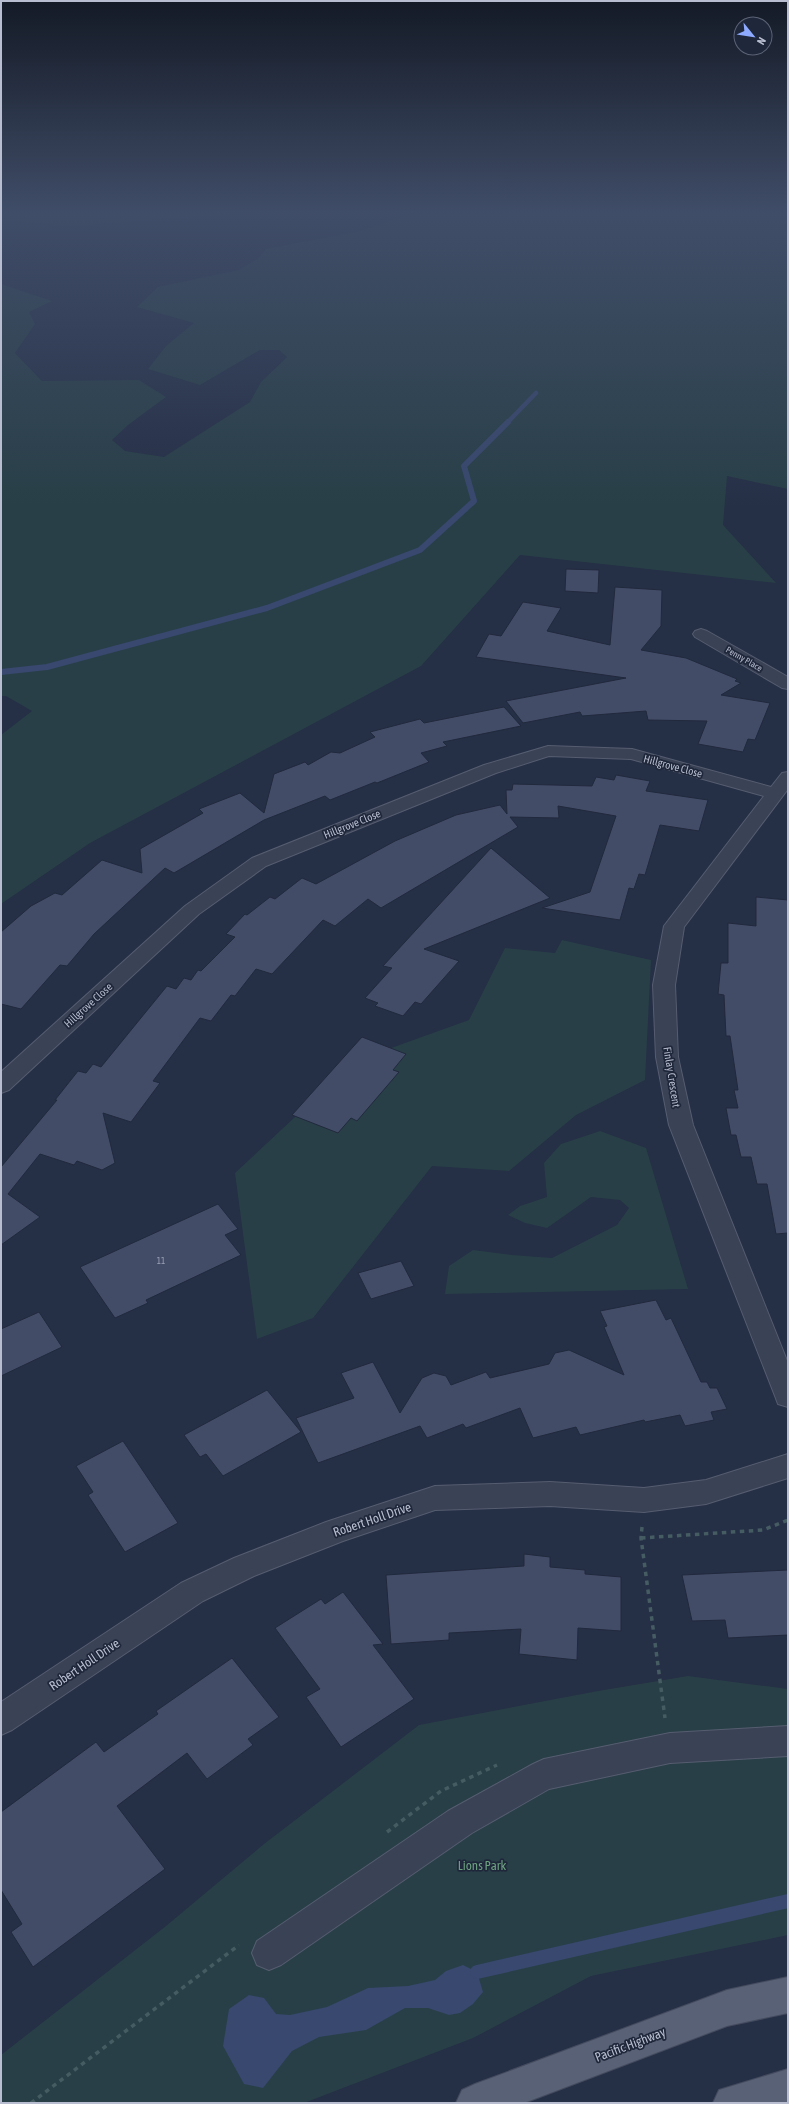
<svg xmlns="http://www.w3.org/2000/svg" width="789" height="2104" viewBox="0 0 789 2104" font-family="'Asap Condensed',sans-serif">
	<rect width="100%" height="100%" fill="#252f46"/>
	<!-- green -->
	<g fill="#283f47">
		<polygon points="1,213 247,213 72,226 1,220"/>
		<polygon points="413,213 788,213 788,489 727,476 723,525 776,583 520,555 421,666 90,843 1,904 1,735 32,711 6,696 1,696 1,284 52,301 29,312 35,324 15,353 42,381 139,380 166,397 128,425 112,440 125,451 164,457 250,402 261,382 287,357 279,350 260,350 200,385 148,369 166,346 194,323 137,307 158,287 239,270 259,258 266,249 360,231"/>
		<polygon points="562,940 651,960 645,1080 576,1115 509,1171 432,1166 313,1318 257,1339 235,1173 355,1061 469,1020 505,948 555,953"/>
		<polygon points="600,1131 646,1148 688,1289 445,1294 449,1266 473,1250 512,1255 552,1258 617,1225 629,1208 620,1200 591,1197 547,1228 525,1223 508,1215 520,1206 547,1197 544,1163 561,1144"/>
		<polygon points="688,1676 788,1689 788,1935 591,1976 473,2038 304,2103 1,2103 1,2055 166,1926 264,1844 419,1725 598,1691"/>
	</g>
	<!-- water -->
	<polygon fill="#38486e" points="463,1965 477,1972 483,1992 473,2004 460,2013 449,2015 428,2008 405,2008 366,2030 319,2037 292,2051 263,2088 244,2084 223,2046 229,2009 249,1995 264,1998 276,2014 290,2015 327,2007 368,1988 408,1986 435,1980 446,1971"/>
	<g fill="none" stroke-linecap="round" stroke-linejoin="round">
		<!-- stream-far2 -->
		<polyline stroke="#38486e" stroke-width="4.5" points="507,423 536,393"/>
		<!-- stream-far1 -->
		<polyline stroke="#38486e" stroke-width="6" points="1,672 47,667 267,608 420,550 474,501 464,466 508,422"/>
		<!-- stream -->
		<polyline stroke="#38486e" stroke-width="14" points="477,1972 788,1901"/>
	</g>
	<!-- building -->
	<g fill="#424c67" stroke="#21293d">
		<polygon points="566,569 599,570 598,593 565,591"/>
		<polygon points="615,587 662,590 661,626 641,650 686,658 737,679 735,681 741,683 721,695 770,703 755,740 748,739 743,752 698,744 707,721 648,720 646,711 582,716 580,712 523,723 506,701 626,678 476,657 489,634 501,636 523,602 561,608 547,631 610,645"/>
		<polygon points="504,707 521,726 443,742 447,746 421,753 429,762 377,783 375,782 330,800 325,796 264,820 174,873 165,868 94,934 67,966 60,965 21,1009 1,1004 1,932 31,906 55,893 62,895 102,860 142,873 140,849 203,813 199,809 240,793 264,813 274,774 305,762 308,765 331,752 340,753 375,737 370,732 420,719 424,723"/>
		<polygon points="616,775 650,781 646,791 708,800 699,831 660,825 645,875 639,874 634,889 629,888 620,920 542,908 590,892 616,816 558,806 559,818 510,817 518,827 381,908 368,899 335,926 323,920 272,974 256,969 235,996 231,995 211,1021 200,1018 153,1081 160,1083 131,1122 103,1113 115,1163 102,1170 77,1161 74,1165 40,1154 8,1194 40,1217 1,1245 1,1167 57,1100 55,1100 78,1071 86,1073 93,1064 101,1067 167,986 176,989 184,978 191,980 198,970 201,971 235,937 226,934 245,914 247,915 270,897 275,899 302,878 316,884 395,841 456,815 500,805 507,814 506,790 512,790 513,784 592,786 596,777 614,780"/>
		<polygon points="491,848 550,898 424,949 459,961 421,1004 415,1002 403,1016 375,1006 378,1003 365,998 392,968 383,966"/>
		<polygon points="756,897 788,900 788,1233 776,1234 767,1184 757,1184 751,1157 741,1157 736,1135 731,1135 726,1108 738,1108 734,1090 738,1090 730,1036 726,1036 724,995 718,994 721,963 728,963 728,923 756,926"/>
		<polygon points="362,1037 406,1054 393,1070 399,1072 357,1121 351,1118 338,1133 292,1115"/>
		<polygon points="218,1204 238,1229 225,1235 241,1255 146,1300 148,1303 115,1318 80,1267"/>
		<polygon points="401,1261 414,1286 371,1299 358,1273"/>
		<polygon points="656,1300 666,1320 671,1318 701,1382 707,1382 710,1388 717,1388 727,1409 711,1412 714,1420 685,1426 680,1415 645,1422 644,1420 580,1435 576,1427 533,1438 520,1408 466,1428 463,1424 427,1438 420,1426 318,1463 296,1418 354,1398 341,1373 373,1362 400,1413 422,1378 434,1373 446,1376 451,1385 486,1372 490,1378 549,1364 555,1353 569,1350 624,1375 604,1327 607,1326 600,1311"/>
		<polygon points="39,1312 62,1347 1,1376 1,1329"/>
		<polygon points="267,1390 301,1432 223,1476 206,1454 200,1457 184,1435"/>
		<polygon points="123,1441 178,1523 125,1552 88,1495 93,1492 76,1466"/>
		<polygon points="524,1554 550,1557 550,1567 585,1570 585,1574 621,1577 621,1631 578,1628 577,1660 519,1654 521,1629 449,1633 449,1640 391,1644 386,1575 524,1566"/>
		<polygon points="788,1570 788,1635 728,1638 725,1620 692,1621 682,1575"/>
		<polygon points="343,1592 383,1644 373,1645 414,1699 341,1747 306,1697 320,1689 275,1628 321,1599 325,1604"/>
		<polygon points="232,1658 279,1717 248,1739 253,1745 207,1779 187,1753 117,1806 165,1869 33,1967 11,1932 22,1924 1,1890 1,1812 96,1742 104,1752 158,1714 156,1711"/>
	</g>
	<g fill="none" stroke-linecap="round" stroke-linejoin="round">
		<defs>
			<g id="minor">
				<polygon points="701,629 707,631 788,677 788,689 782,688 695,637 693,634 695,631"/>
				<polygon points="548,746 632,749 771,787 782,773 788,772 788,789 684,927 675,985 678,1057 693,1125 788,1363 788,1407 778,1404 775,1396 669,1125 656,1057 653,985 664,926 764,796 631,759 549,756 496,773 266,866 199,914 9,1090 1,1093 1,1072 185,906 252,858 484,765"/>
				<polygon points="788,1454 788,1478 706,1504 644,1512 550,1506 435,1510 343,1541 254,1576 203,1601 12,1730 1,1735 1,1702 181,1583 234,1558 326,1522 435,1486 550,1482 644,1488 706,1480"/>
				<polygon points="788,1726 788,1756 670,1763 549,1789 472,1833 281,1965 269,1970 257,1965 252,1953 257,1941 448,1811 533,1764 544,1759 670,1733"/>
			</g>
			<g id="primary">
				<polygon points="788,1977 788,2013 727,2026 524,2103 456,2103 462,2090 475,2084 727,1990"/>
				<polygon points="788,2069 788,2103 713,2103 719,2090"/>
			</g>
		</defs>
		<!-- minor casing -->
		<use href="#minor" stroke="#565d70" stroke-width="2"/>
		<!-- primary casing -->
		<use href="#primary" stroke="#444b5f" stroke-width="2"/>
		<!-- path -->
		<g stroke="#465c63" stroke-width="3.5" stroke-dasharray="4.5 4.5" stroke-linecap="butt">
			<polyline points="642,1527 641,1538 665,1718"/>
			<polyline points="641,1538 763,1530 788,1520"/>
			<polyline points="387,1832 441,1791 497,1765"/>
			<polyline points="31,2103 239,1945"/>
		</g>
		<!-- minor -->
		<use href="#minor" fill="#3a4256" fill-rule="evenodd"/>
		<!-- primary -->
		<use href="#primary" fill="#586175" fill-rule="evenodd"/>
	</g>
	<!-- sky -->
	<linearGradient id="sky" x2="0" y2="1"><stop stop-color="#141a26"/><stop offset="0.42" stop-color="#404d68"/><stop offset="1" stop-color="#404d68" stop-opacity="0"/></linearGradient>
	<rect width="789" height="507" fill="url(#sky)"/>
	<g text-anchor="middle" stroke-width="3.5" stroke-linejoin="round" paint-order="stroke">
		<!-- far-street labels -->
		<g font-size="9" fill="#b8becf" stroke="#1f273b">
			<text transform="translate(744 659) rotate(30)" y="3">Penny Place</text>
		</g>
		<!-- number labels -->
		<g font-size="9" fill="#9aa2b5">
			<text x="161" y="1264">11</text>
		</g>
		<!-- street labels -->
		<g font-size="11" fill="#b8becf" stroke="#1f273b">
			<text transform="translate(673 766) rotate(15)" y="4">Hillgrove Close</text>
			<text transform="translate(352 824) rotate(-22)" y="4">Hillgrove Close</text>
			<text transform="translate(88 1005) rotate(-42)" y="4">Hillgrove Close</text>
			<text transform="translate(672 1077) rotate(81)" y="4">Finlay Crescent</text>
		</g>
		<!-- near-street labels -->
		<g font-size="13" fill="#b8becf" stroke="#1f273b">
			<text transform="translate(372 1519) rotate(-19)" y="5">Robert Holl Drive</text>
			<text transform="translate(84 1664) rotate(-34)" y="5">Robert Holl Drive</text>
			<text transform="translate(630 2044) rotate(-21)" y="5">Pacific Highway</text>
		</g>
		<!-- near-park labels -->
		<g font-size="13" fill="#6da280" stroke="#1f273b">
			<text x="482" y="1870">Lions Park</text>
		</g>
	</g>
	<!-- border -->
	<rect width="789" height="2104" fill="none" stroke="#b8becf" stroke-width="4"/>
	<!-- north arrow -->
	<g transform="translate(753 36) rotate(120)"><circle r="19" fill="#1f273b" stroke="#5c6376"/>
	<path d="M0-3L7 15L0 10L-7 15Z" fill="#8daaff"/>
	<text y="-6" font-size="11" font-weight="bold" text-anchor="middle" fill="#b8becf">N</text>
	</g>
</svg>
